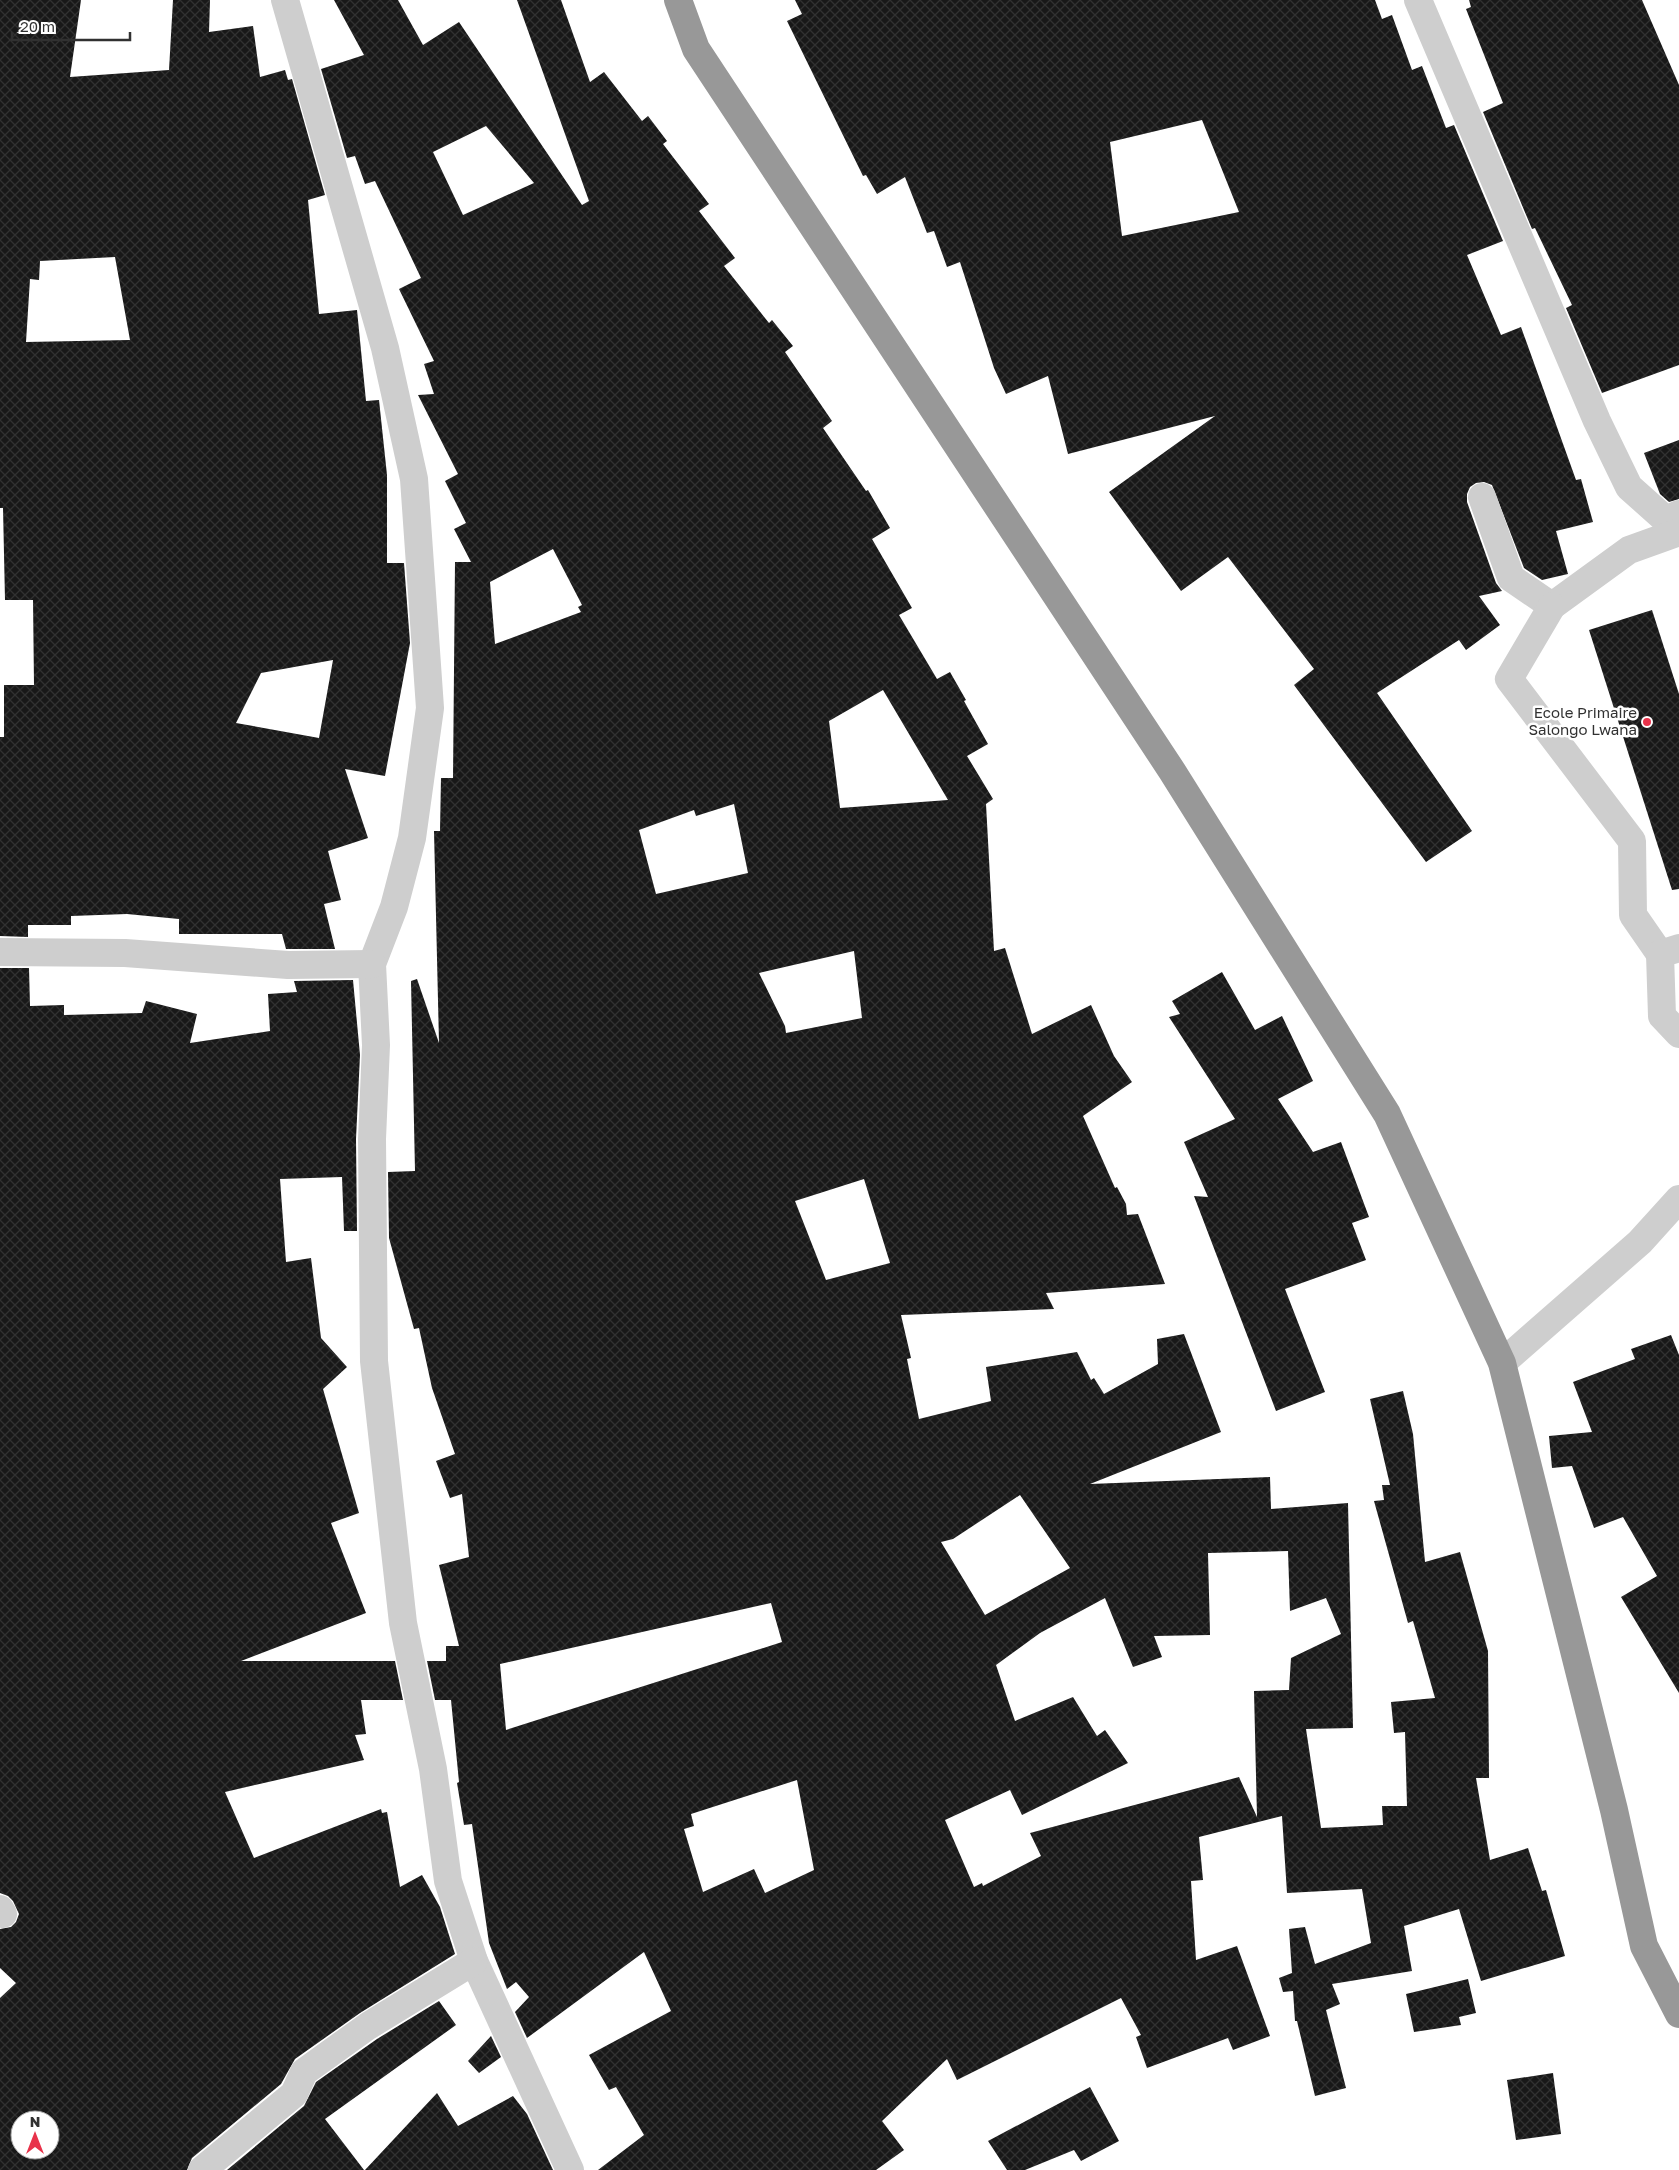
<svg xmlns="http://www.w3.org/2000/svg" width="1679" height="2170" viewBox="0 0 1679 2170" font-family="'Golos Text',sans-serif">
	<defs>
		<pattern id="building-cross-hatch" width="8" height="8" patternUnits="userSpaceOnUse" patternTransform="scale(1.25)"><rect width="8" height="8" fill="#181818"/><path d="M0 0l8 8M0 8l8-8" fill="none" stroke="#313131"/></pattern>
	</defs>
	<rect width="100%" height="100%" fill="#fff"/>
	<!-- building -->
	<g fill="url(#building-cross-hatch)" fill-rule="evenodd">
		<path d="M0,0H81L70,77L169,70L173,0H210L209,32L253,26L260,77L285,70L288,80L292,79L325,195L308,200L319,314L357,310L366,401L379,400L387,475V563H404L410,643L385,776L345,769L368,838L328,851L341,900L324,904L335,949H286L282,934H179V919L127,914L71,916V925H28V937L0,936V737H4V685H34L33,600H5L3,508H0ZM115,257L130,340L26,342L30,279L39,280L40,261ZM333,660L319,738L236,723L261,673Z"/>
		<path d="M334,0H398L423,45L459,22L582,205L589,201L517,0H561L590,82L604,72L642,121L648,116L667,141L663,144L709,204L699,211L735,258L724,266L769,323L772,320L793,346L785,352L832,421L823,428L866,491L868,490L890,528L872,539L912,608L899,615L937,679L950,672L966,700L964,701L988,744L967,756L993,799L986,804L994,951L1005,948L1032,1034L1091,1005L1114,1056L1132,1082L1083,1116L1115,1188L1117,1187L1126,1204L1127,1215L1138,1214L1165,1284L1046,1293L1054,1309L901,1315L911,1358L907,1359L919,1419L991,1401L986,1367L1077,1352L1091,1380L1094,1378L1104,1394L1158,1364L1157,1339L1184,1334L1221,1432L1090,1484L1270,1477L1271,1509L1348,1503L1353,1728L1306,1729L1321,1828L1383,1825L1382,1806H1407L1405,1732L1394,1733L1391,1702L1435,1698L1413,1621L1408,1623L1374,1501L1384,1500L1382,1485H1390L1370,1399L1403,1391L1413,1434L1425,1562L1460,1552L1488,1651L1489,1778H1476L1490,1860L1528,1848L1542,1891L1546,1890L1565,1956L1481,1981L1459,1909L1404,1926L1412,1971L1332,1984L1340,2004L1326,2010L1346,2088L1315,2096L1297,2021H1295L1293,1991L1283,1992L1279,1978L1292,1973L1289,1929L1305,1927L1315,1964L1371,1943L1362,1889L1287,1893L1282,1816L1199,1837L1203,1880L1191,1881L1196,1960L1237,1946L1270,2036L1233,2050L1228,2038L1147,2068L1136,2037L1141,2035L1121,1998L957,2080L947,2059L882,2121L904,2150L876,2170H598L644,2135L616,2087L609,2090L589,2055L671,2011L644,1952L527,2038L515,2012L529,1997L516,1982L507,1989L489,1943L472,1824L464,1825L457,1783L459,1782L451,1700H435L427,1661H446V1646H459L439,1565L469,1557L462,1494L450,1498L436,1461L455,1454L432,1388L419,1328L414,1329L389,1238L388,1172L415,1171L411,981L417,979L439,1043L434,831H440L441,778H453L455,562H471L454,529L466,523L445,481L458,474L418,395L434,394L424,364L434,361L399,289L421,278L375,181L365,184L355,156L347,158L321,69L364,55ZM486,126L534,183L463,215L433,152ZM553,549L582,605L578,607L581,612L495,644L490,582ZM883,690L948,800L840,808L829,721ZM734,804L748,873L656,894L639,830L694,810L696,816ZM854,951L862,1018L786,1033L785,1026L759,973ZM864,1179L890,1263L826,1280L795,1201ZM1020,1495L1070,1568L985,1615L941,1542L953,1539ZM1288,1551L1290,1611L1326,1598L1341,1634L1291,1658L1289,1690L1254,1691L1257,1817L1239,1777L1030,1833L1041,1856L983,1886L982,1883L974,1887L945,1820L1010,1790L1022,1815L1128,1763L1105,1730L1097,1736L1073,1697L1015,1721L996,1665L1040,1633L1105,1598L1133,1667L1162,1657L1154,1636L1210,1635L1208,1553ZM771,1603L782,1642L506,1730L500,1664ZM797,1780L814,1870L765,1893L754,1869L703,1892L684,1829L694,1826L691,1814Z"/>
		<path d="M795,0H1375L1382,19L1392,15L1412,70L1422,66L1446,128L1454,125L1503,241L1467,255L1501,335L1521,327L1576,480L1581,479L1593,522L1556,531L1568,574L1542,580L1524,568L1492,485L1484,482L1476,483L1470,487L1467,494V502L1496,583L1502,591L1479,596L1500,625L1466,650L1459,640L1377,693L1472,831L1426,862L1294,685L1314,669L1228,557L1181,591L1109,492L1215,416L1068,454L1048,376L1006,394L994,368L960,262L947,267L934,231L927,233L905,177L877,194L866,175L863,176L787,21L802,14ZM1202,120L1239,212L1122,236L1110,142Z"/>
		<polygon points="1469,0 1642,0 1679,85 1679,365 1602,393 1566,308 1572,305 1535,228 1532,229 1483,112 1503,103 1466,9 1471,7"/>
		<polygon points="1679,440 1679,499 1669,502 1660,494 1644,453"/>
		<polygon points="1652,610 1679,694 1679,889 1672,890 1589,630"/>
		<path d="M0,968H29L30,1006L64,1005V1015L142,1013L146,1001L197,1014L190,1043L270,1031L268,994L297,992L294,981L353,980L360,1055L356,1139L357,1231H344L342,1177L280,1179L286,1262L311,1258L321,1338L347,1367L323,1389L359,1513L331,1523L366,1613L241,1661H395L403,1700H361L366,1734L355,1735L364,1760L225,1792L254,1858L381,1809L382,1813L387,1812L400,1887L422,1875L440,1907L455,1954L360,2013L295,2059L281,2084L192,2158L187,2170H0V1998L16,1983L0,1968V1929L11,1927L16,1922L19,1914L13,1901L8,1896L0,1893ZM20,2120H50V2150H20Z"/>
		<polygon points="1222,972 1255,1030 1282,1016 1313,1081 1278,1099 1313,1152 1341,1142 1369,1217 1352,1223 1366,1260 1285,1289 1325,1392 1276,1411 1194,1196 1208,1197 1184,1142 1235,1119 1169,1017 1180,1014 1172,1001"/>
		<polygon points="1671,1335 1679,1355 1679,1693 1621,1597 1657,1576 1623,1517 1594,1528 1572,1466 1552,1468 1549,1436 1592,1432 1573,1382 1635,1359 1631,1349"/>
		<polygon points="1468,1979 1476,2013 1459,2017 1461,2025 1414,2032 1406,1994"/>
		<polygon points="439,2001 456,2025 325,2119 364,2170 227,2170 304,2106 316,2082 377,2039"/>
		<polygon points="491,2036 501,2057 479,2073 468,2061"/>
		<polygon points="1553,2073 1561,2134 1516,2140 1507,2080"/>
		<polygon points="1090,2087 1119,2141 1081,2161 1074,2150 1025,2170 1007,2170 988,2141"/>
		<polygon points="437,2093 458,2126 513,2096 527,2114 553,2170 365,2170"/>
	</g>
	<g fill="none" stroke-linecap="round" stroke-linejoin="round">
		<!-- street -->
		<g stroke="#cecece" stroke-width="28">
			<polyline points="285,0 385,348 414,479 430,708 412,838 394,907 372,964 376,1045 372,1139 374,1361 403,1623 433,1769 448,1881 474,1961 570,2170"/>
			<polyline points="1418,0 1597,421 1629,487 1666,520 1679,514"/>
			<polyline points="1482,497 1511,578 1552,606 1629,550 1679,532"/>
			<polyline points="1552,606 1509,679 1632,841 1633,915 1660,954"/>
			<polyline points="1679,948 1660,954 1662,1016 1679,1034"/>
			<polyline points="0,952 125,953 288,965 372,964"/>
			<polyline points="1502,1363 1640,1242 1679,1199"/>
			<polyline points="0,1909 3,1914"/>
			<polyline points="202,2170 294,2094 304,2072 368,2026 474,1961"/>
		</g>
		<!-- highway -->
		<polyline stroke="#989898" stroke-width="28" points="678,0 696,49 1172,771 1387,1114 1502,1363 1614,1810 1644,1946 1679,2014"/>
	</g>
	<!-- markers -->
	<circle fill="#e8324a" stroke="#fff" stroke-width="2" cx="1647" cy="722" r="5"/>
	<g text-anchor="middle" stroke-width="5" stroke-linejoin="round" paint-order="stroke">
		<!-- poi labels -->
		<g font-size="15" fill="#313131" stroke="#fff" text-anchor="end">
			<text x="1637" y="718">Ecole Primaire<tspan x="1637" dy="17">Salongo Lwana</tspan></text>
		</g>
	</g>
	<!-- north arrow -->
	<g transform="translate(35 2135)"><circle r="24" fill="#ffffff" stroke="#adadad"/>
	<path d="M0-4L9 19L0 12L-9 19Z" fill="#e8324a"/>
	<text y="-8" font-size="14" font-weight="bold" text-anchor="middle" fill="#313131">N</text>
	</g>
	<!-- scale -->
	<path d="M12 32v8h118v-8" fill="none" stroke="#313131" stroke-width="2.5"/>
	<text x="20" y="32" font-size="15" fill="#313131" stroke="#ffffff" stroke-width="4" paint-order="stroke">20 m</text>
</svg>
